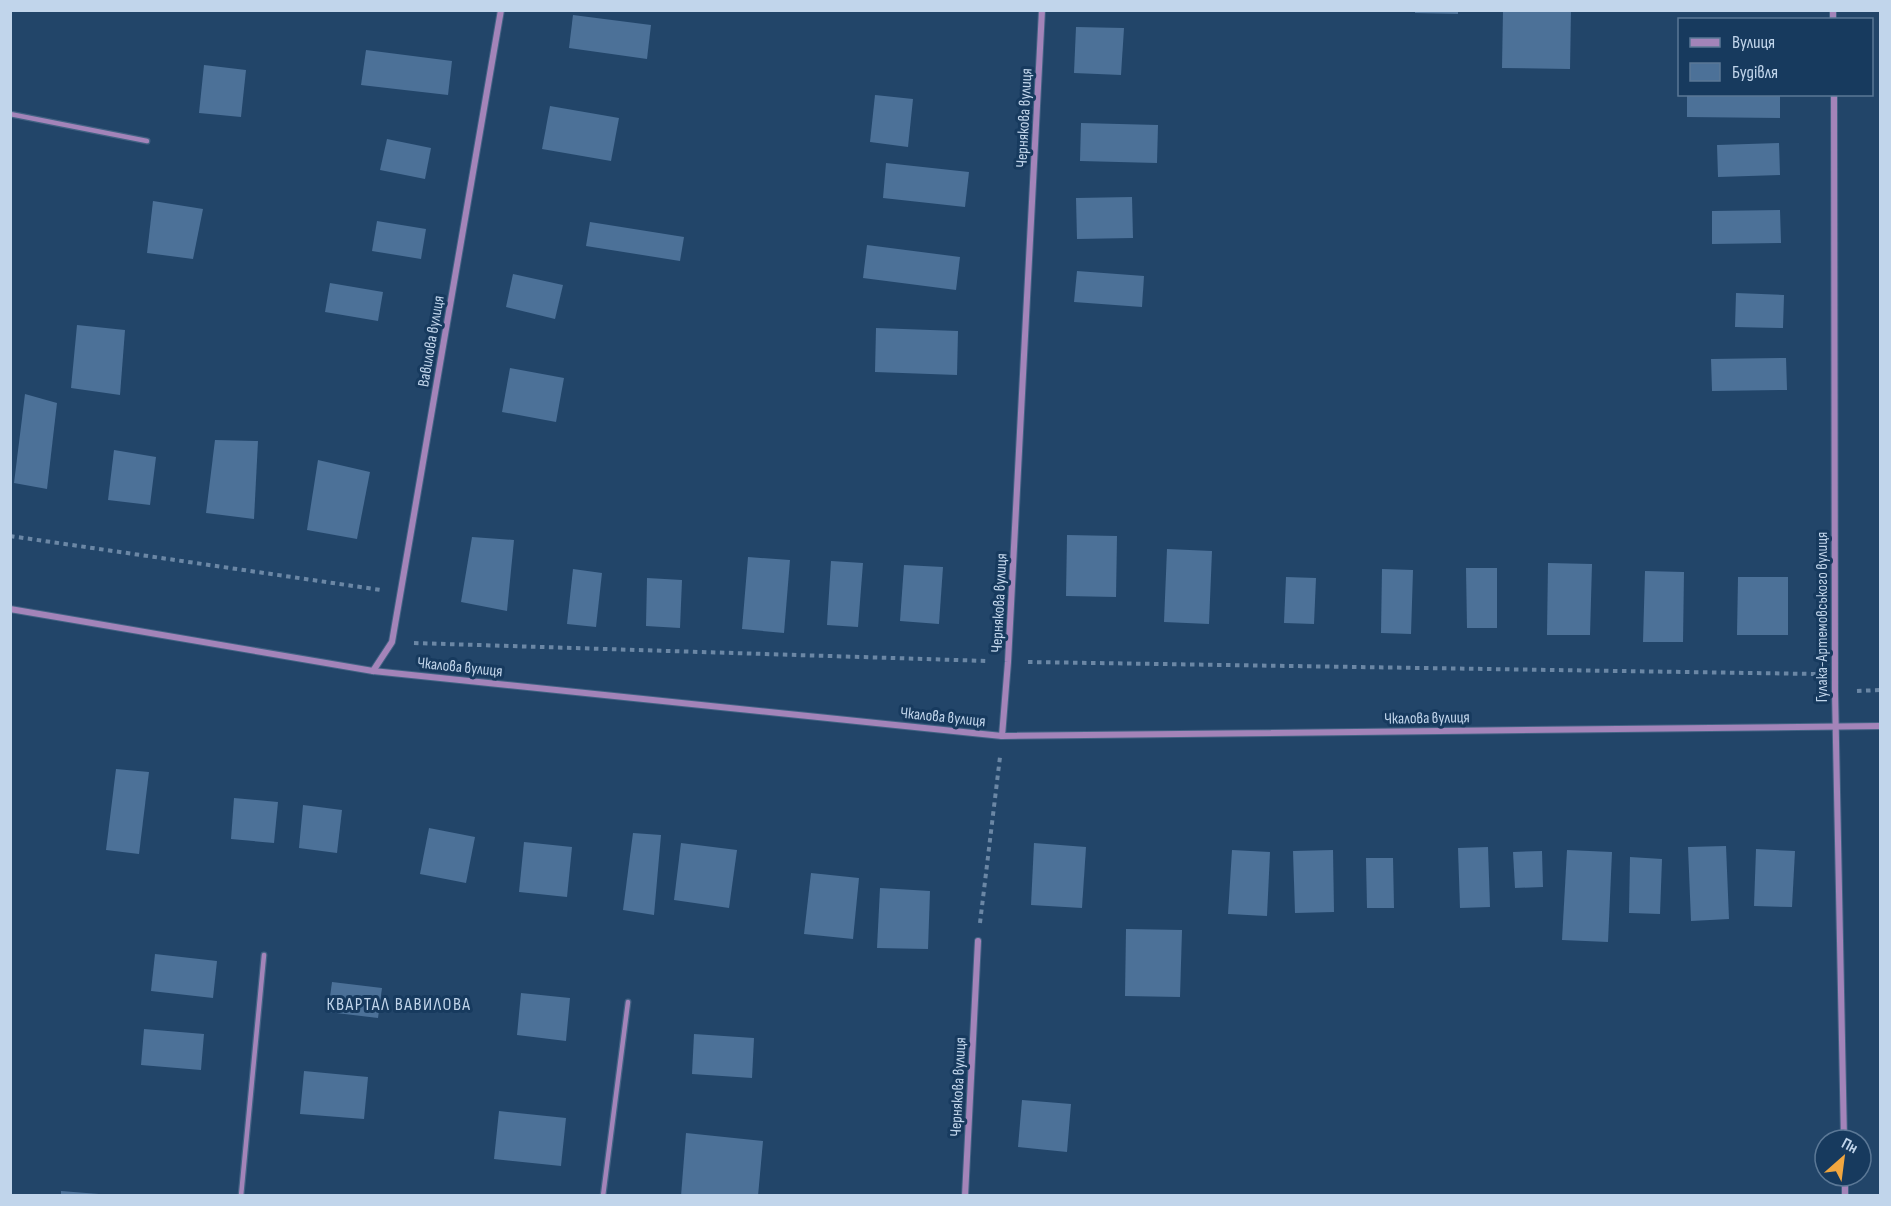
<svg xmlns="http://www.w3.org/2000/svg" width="1891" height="1206" viewBox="0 0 1891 1206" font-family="'Sofia Sans Condensed',sans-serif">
	<rect width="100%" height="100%" fill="#224569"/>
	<!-- building -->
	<g fill="#4c7198">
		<polygon points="1415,10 1458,10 1458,14 1415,13"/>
		<polygon points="1503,10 1571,10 1570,69 1502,68"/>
		<polygon points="573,15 651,25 647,59 569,48"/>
		<polygon points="1076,27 1124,28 1121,75 1074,73"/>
		<polygon points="366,50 452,61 448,95 361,85"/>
		<polygon points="204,65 246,70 241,117 199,113"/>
		<polygon points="1687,94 1780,94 1780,118 1687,117"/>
		<polygon points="875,95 913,99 908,147 870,142"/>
		<polygon points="550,106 619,118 611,161 542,149"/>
		<polygon points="1081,123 1158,125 1157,163 1080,161"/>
		<polygon points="387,139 431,148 425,179 380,170"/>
		<polygon points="1779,143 1780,175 1718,177 1717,145"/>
		<polygon points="886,163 969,172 965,207 883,198"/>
		<polygon points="1132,197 1133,238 1077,239 1076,198"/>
		<polygon points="153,201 203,209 193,259 147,253"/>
		<polygon points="1780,210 1781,243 1712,244 1712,211"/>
		<polygon points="377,221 426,229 421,259 372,251"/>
		<polygon points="590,222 684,237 680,261 586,246"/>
		<polygon points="867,245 960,257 956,290 863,278"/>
		<polygon points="1077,271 1144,276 1142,307 1074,302"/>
		<polygon points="513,274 563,285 555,319 506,307"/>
		<polygon points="330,283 383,292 378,321 325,312"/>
		<polygon points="1736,293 1784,295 1783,328 1735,327"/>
		<polygon points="77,325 125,330 120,395 71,388"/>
		<polygon points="876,328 958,331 957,375 875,372"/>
		<polygon points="1786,358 1787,390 1712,391 1711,359"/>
		<polygon points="510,368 564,378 556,422 502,412"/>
		<polygon points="25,394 57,403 47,489 14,483"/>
		<polygon points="215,440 258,441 254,519 206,513"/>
		<polygon points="114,450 156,457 150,505 108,500"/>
		<polygon points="318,460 370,472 357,539 307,530"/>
		<polygon points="1067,535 1117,536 1116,597 1066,596"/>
		<polygon points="472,537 514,540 507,611 461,602"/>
		<polygon points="1167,549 1212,551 1209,624 1164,622"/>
		<polygon points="748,557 790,560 784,633 742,629"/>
		<polygon points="831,561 863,563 858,627 827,625"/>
		<polygon points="1548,563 1592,564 1590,635 1547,635"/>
		<polygon points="904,565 943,567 939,624 900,621"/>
		<polygon points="1466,568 1497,568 1497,628 1467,628"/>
		<polygon points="573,569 602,573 596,627 567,624"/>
		<polygon points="1382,569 1413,570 1411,634 1381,633"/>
		<polygon points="1645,571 1684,572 1683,642 1643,642"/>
		<polygon points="1286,577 1316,578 1314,624 1284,623"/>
		<polygon points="1738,577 1788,577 1788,635 1737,635"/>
		<polygon points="647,578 682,580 680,628 646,626"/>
		<polygon points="116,769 149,772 139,854 106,850"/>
		<polygon points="234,798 278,802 274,843 231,839"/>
		<polygon points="303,805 342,810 337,853 299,848"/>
		<polygon points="429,828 475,837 466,883 420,874"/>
		<polygon points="633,833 661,835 654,915 623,910"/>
		<polygon points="524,842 572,847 567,897 519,892"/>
		<polygon points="681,843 737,850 729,908 674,900"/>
		<polygon points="1034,843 1086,847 1082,908 1031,905"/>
		<polygon points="1726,846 1729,919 1691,921 1688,847"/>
		<polygon points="1488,847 1490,907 1460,908 1458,848"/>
		<polygon points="1756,849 1795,851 1792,907 1754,906"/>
		<polygon points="1232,850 1270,852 1267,916 1228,914"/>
		<polygon points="1333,850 1334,912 1295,913 1293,851"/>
		<polygon points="1567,850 1612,852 1608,942 1562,940"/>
		<polygon points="1542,851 1543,887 1515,888 1513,852"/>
		<polygon points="1630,857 1662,859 1660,914 1629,913"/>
		<polygon points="1366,858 1393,858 1394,908 1367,908"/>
		<polygon points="811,873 859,878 853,939 804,934"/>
		<polygon points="880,888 930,891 928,949 877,948"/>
		<polygon points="1126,929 1182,930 1180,997 1125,996"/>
		<polygon points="155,954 217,961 213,998 151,991"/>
		<polygon points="332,982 382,988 378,1018 328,1012"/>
		<polygon points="521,993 570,998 566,1041 517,1035"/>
		<polygon points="144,1029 204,1034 201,1070 141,1065"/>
		<polygon points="694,1034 754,1038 752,1078 692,1074"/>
		<polygon points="304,1071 368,1077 364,1119 300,1114"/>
		<polygon points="1022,1100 1071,1104 1067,1152 1018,1147"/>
		<polygon points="499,1111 566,1118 561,1166 494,1159"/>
		<polygon points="686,1133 763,1141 758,1196 681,1196"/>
		<polygon points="61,1191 99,1194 99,1196 61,1196"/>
	</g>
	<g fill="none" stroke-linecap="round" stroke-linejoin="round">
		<defs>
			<g id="service">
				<polyline points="10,114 147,141"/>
				<polyline points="241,1196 264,955"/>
				<polyline points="603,1196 628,1002"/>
			</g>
			<g id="minor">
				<polyline points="1833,10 1833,20"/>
				<polyline points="1834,94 1835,692 1844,1140"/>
				<polyline points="10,609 373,671 1002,736 1880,726"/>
				<polyline points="373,671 392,642 501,10"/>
				<polyline points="1002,736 1008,662 1042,10"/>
				<polyline points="1845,1176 1845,1196"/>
				<polyline points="965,1196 978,941"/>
			</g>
		</defs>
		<!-- service casing -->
		<use href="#service" stroke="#426283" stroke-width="7"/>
		<!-- minor casing -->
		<use href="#minor" stroke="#426283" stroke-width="8"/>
		<!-- path -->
		<g stroke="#6b87a5" stroke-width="4" stroke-dasharray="4.5 4.5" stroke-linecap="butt">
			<polyline points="10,536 381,590"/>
			<polyline points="414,643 988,661"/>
			<polyline points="1028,662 1816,674"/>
			<polyline points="1857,691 1880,690"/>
			<polyline points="980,923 1000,757"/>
		</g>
		<!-- service -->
		<use href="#service" stroke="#a384b9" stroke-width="4.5"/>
		<!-- minor -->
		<use href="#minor" stroke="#a384b9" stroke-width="6"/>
	</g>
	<g text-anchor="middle" stroke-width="6" stroke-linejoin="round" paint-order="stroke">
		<!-- street labels -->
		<g font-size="16" fill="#c1d5eb" stroke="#173a5e">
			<text transform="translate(1023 118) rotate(-87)" y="6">Чернякова вулиця</text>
			<text transform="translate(430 341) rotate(-80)" y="6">Вавилова вулиця</text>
			<text transform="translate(998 603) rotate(-87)" y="6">Чернякова вулиця</text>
			<text transform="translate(1821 617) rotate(-90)" y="6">Гулака-Артемовського вулиця</text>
			<text transform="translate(460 666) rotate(6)" y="6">Чкалова вулиця</text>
			<text transform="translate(943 716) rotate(6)" y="6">Чкалова вулиця</text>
			<text transform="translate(1427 717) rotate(-1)" y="6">Чкалова вулиця</text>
			<text transform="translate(957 1087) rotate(-87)" y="6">Чернякова вулиця</text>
		</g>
		<!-- neighbourhood labels -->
		<g font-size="18" letter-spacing="1.5" fill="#c1d5eb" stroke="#173a5e">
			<text x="399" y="1010">КВАРТАЛ ВАВИЛОВА</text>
		</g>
	</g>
	<!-- border -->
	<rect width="1891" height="1206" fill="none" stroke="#c1d5eb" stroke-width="24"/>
	<!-- legend -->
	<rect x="1678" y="18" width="195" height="78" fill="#173a5e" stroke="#5b7896" stroke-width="1.5"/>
	<rect x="1690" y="38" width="30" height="9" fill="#a384b9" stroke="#5b7896" stroke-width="1.5"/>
	<text x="1732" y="48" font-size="18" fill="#c1d5eb">Вулиця</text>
	<rect x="1690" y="63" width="30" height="18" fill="#4c7198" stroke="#5b7896" stroke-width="1.5"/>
	<text x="1732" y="78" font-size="18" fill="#c1d5eb">Будівля</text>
	<!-- north arrow -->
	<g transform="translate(1843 1158) rotate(28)"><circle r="28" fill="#173a5e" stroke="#5b7896" stroke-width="1.5"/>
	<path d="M0-4.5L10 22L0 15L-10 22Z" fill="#f1a63f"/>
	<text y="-9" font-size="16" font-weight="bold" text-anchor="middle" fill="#c1d5eb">Пн</text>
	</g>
</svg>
